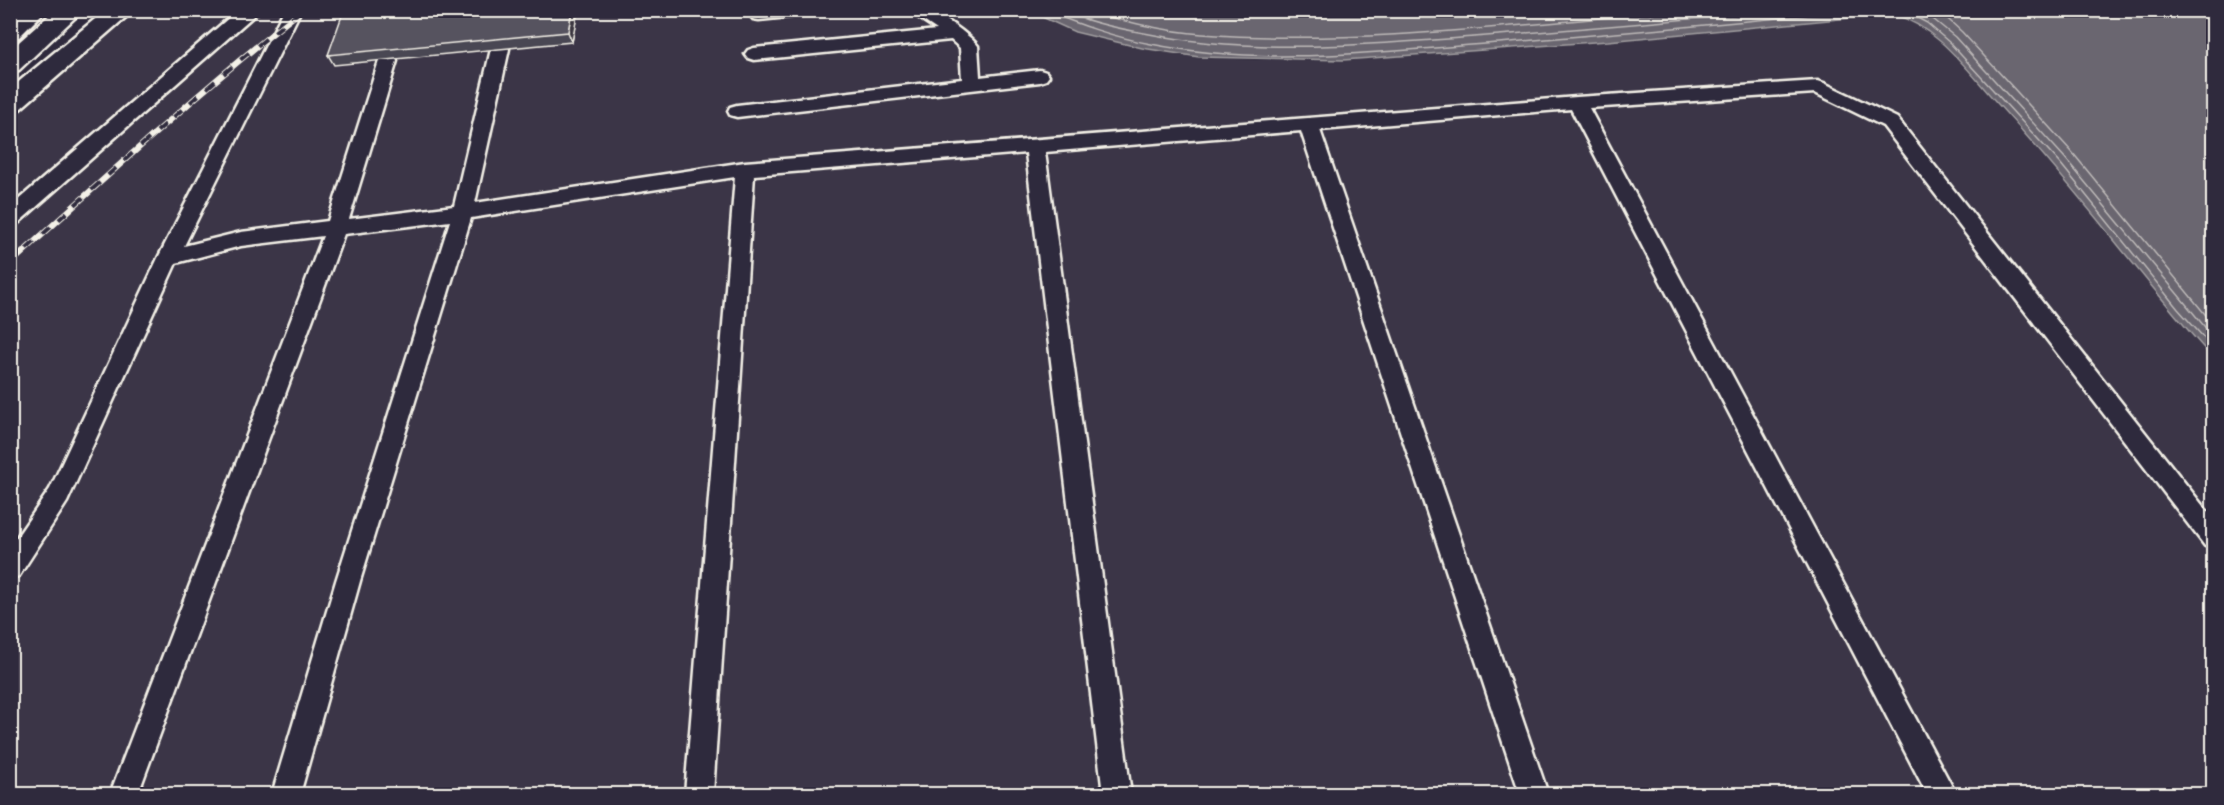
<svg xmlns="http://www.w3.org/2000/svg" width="2224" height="805" viewBox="0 0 2224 805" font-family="Sriracha,sans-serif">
	<rect width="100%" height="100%" fill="#2f2a3d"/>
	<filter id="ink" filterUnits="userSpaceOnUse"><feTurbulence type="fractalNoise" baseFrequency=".0167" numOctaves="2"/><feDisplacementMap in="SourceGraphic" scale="12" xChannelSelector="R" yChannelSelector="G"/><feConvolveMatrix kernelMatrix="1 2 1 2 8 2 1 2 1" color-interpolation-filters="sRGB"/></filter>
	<g filter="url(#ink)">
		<!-- built -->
		<polygon fill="#3b3647" points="1029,10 1075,32 1142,48 1199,57 1255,60 1343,60 1608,41 1892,14 1909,19 1924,28 1946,47 2055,167 2174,313 2213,358 2213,794 11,794 11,104 122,11"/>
		<!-- water -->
		<path fill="#6a6670" stroke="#a19ea0" stroke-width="1.5" d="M1029,11H2213V358C2181,324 2152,286 2122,250C2082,200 2041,151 1998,104C1967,70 1937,26 1892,14L1608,41L1343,60L1199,57L1142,48L1075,32Z"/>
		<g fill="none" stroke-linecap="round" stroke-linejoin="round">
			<!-- shore -->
			<g stroke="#bdb9b8" stroke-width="1.5">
				<path d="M1043,10C1078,24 1113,37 1151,44C1265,67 1384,51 1499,43C1621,33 1742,22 1864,10"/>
				<path d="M1061,10C1087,22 1115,28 1144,33C1253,55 1364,45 1474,37C1578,29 1682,20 1786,10"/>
				<path d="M1082,10C1121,20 1161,31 1202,34C1362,46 1531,23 1691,10"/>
				<polyline points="1902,10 1927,23 1950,43 2060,163 2178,309 2214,349"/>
				<polyline points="1922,10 1955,37 2065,158 2214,338"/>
				<polyline points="1938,10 1962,32 2072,152 2214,325"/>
			</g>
			<defs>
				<g id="lane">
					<polygon points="238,10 260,10 17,224 10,226 10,207"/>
					<polygon points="284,10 301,10 184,246 241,232 328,221 379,61 382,57 394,57 397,61 349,219 454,206 491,49 494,45 506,45 509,49 475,203 745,162 1577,97 1818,81 1824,83 1897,118 2214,520 2214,549 2205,546 1883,126 1815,93 1589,108 1956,794 1927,794 1571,109 1320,130 1548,794 1520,794 1301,131 1045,152 1131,794 1103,794 1026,153 754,175 713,794 685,794 735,177 471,218 360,581 300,794 272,794 336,581 450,221 344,234 138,794 110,794 323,236 241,246 176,263 67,502 19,576 10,579 10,547 50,489 158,258"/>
					<polygon points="756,10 816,10 808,15 759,20 753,19 750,15"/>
					<path d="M907,10C913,10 920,9 926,10C939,13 970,35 978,46L980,77L1040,70L1046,72L1049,76L1046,80L1040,82L737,117L730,115L728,111L730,107L737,105L962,79L960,48L951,40L754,60L748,58L745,54L748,50L754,48L937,30Z"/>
				</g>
				<g id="highway">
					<polygon points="18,10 46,10 19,37 10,39 10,17"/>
					<polygon points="55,10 83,10 19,70 10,72 10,50"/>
					<polygon points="106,10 134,10 20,109 10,112 10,89"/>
				</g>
			</defs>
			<!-- lane casing -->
			<use href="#lane" stroke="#f4f1e8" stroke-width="5"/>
			<!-- highway casing -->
			<use href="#highway" stroke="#f4f1e8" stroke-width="5"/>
			<!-- lane -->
			<use href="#lane" fill="#2f2a3d" fill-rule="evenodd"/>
			<!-- highway -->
			<use href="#highway" fill="#2f2a3d" fill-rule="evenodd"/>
			<defs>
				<path id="rail" d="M10,264C106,177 200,90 302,10"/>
			</defs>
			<!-- rail casing -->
			<use href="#rail" stroke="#f4f1e8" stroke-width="6"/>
			<!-- rail -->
			<use href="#rail" stroke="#2f2a3d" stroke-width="4" stroke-dasharray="11" stroke-linecap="butt"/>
		</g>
		<!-- wall -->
		<g fill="#4a4752" stroke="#f4f1e8" stroke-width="1.5">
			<polygon points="578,10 572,42 334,65 328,55"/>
			<polygon points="593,10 613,10 594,12"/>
		</g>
		<!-- shaded-wall -->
		<polygon fill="#3c3942" stroke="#f4f1e8" stroke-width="1.5" points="572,10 578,10 572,42 568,32"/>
		<!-- building -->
		<polygon fill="#56525f" stroke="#f4f1e8" stroke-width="1.5" points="344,10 572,10 568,32 328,55"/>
	</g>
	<!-- margin -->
	<rect width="2224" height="805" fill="none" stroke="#2f2a3d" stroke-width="36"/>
	<rect x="18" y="18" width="2188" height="769" fill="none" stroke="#f4f1e8" stroke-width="2" filter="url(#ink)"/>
</svg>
